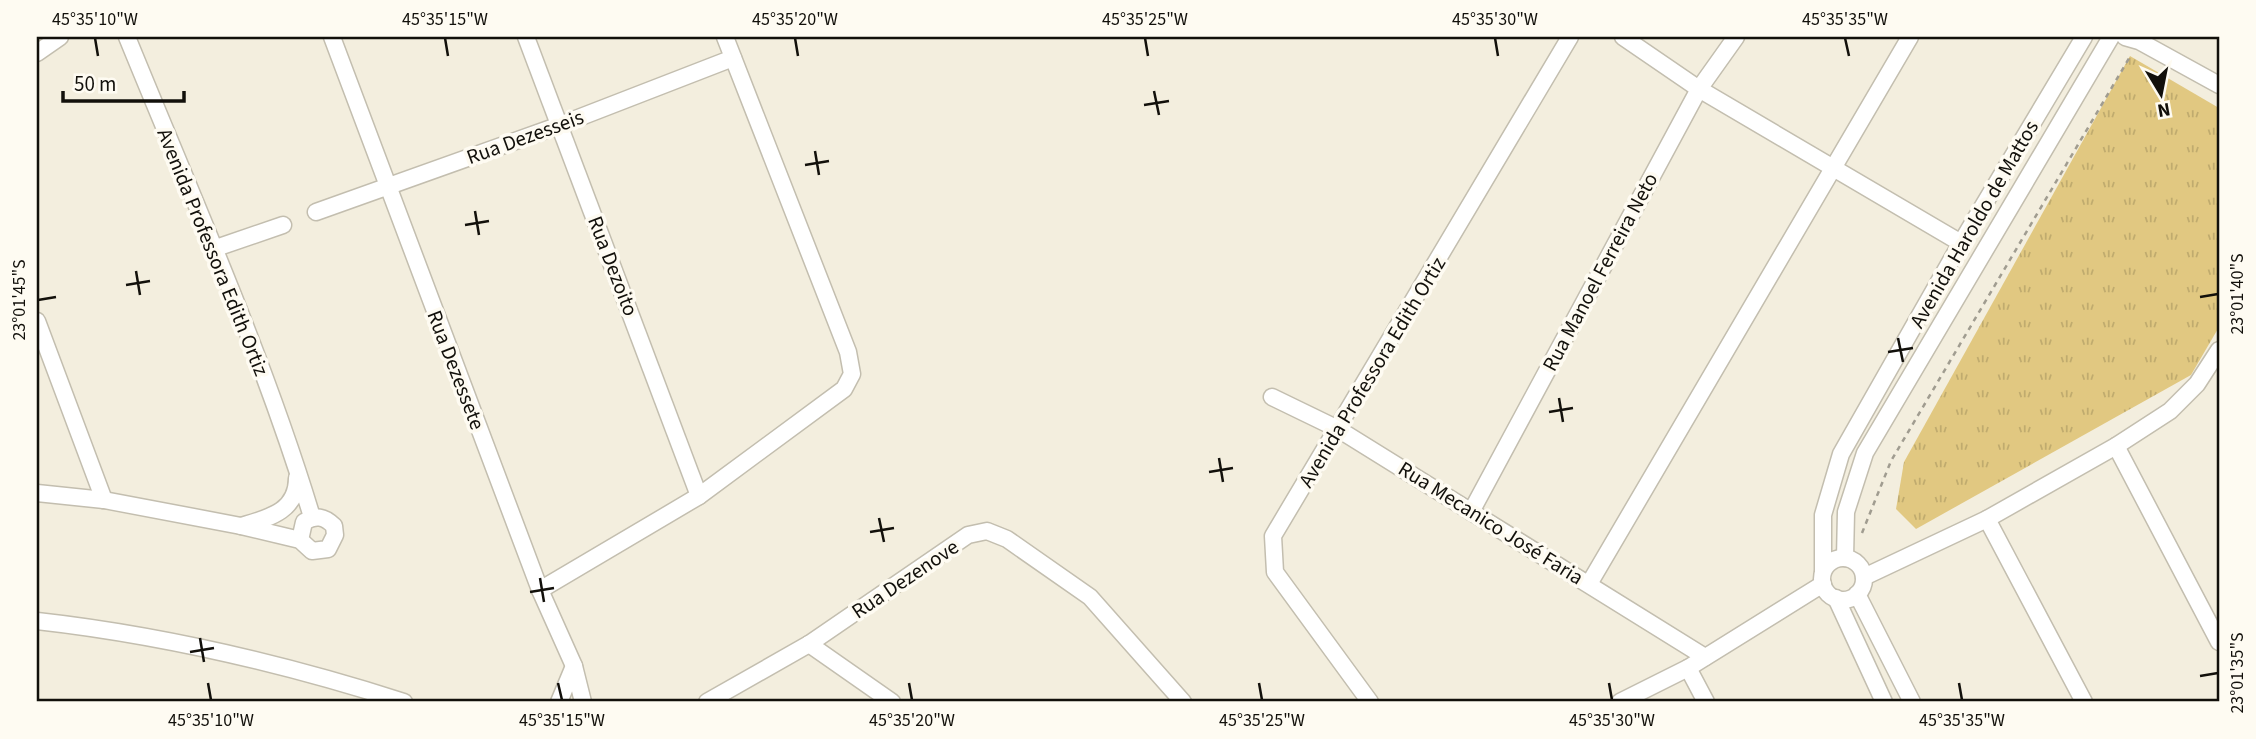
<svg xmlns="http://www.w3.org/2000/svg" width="2256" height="739" viewBox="0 0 2256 739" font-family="'Source Sans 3',sans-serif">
	<defs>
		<pattern id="grass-tufts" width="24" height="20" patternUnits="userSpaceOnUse" patternTransform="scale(1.75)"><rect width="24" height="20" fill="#e1c881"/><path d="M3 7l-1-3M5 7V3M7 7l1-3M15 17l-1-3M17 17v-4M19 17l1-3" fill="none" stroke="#c0ab6e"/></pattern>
	</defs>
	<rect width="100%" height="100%" fill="#f3eede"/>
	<!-- grass -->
	<polygon fill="url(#grass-tufts)" points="2130,56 2219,108 2219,327 2191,375 1916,529 1896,509 1904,462"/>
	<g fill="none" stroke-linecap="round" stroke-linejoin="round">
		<defs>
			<g id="minor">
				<path d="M127,37C191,194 263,355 312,517"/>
				<polyline points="332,37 540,590 574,666 583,702"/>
				<polyline points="526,37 699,496"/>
				<polyline points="1623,37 1699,89 1961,243"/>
				<polyline points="2125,37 2139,41 2219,85"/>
				<polyline points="37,53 60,37"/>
				<polyline points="316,212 560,125 733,58"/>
				<polyline points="213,249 283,225"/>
				<polyline points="37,321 104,500"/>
				<polyline points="1272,397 1338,429 1705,657"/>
				<polyline points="2116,446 2219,642"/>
				<path d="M37,493L104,500L241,526L300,540L312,551L328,549L335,535L334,526C324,516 316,515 304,522L300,540"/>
				<polyline points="1471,512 1699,89 1736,37"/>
				<polyline points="1987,519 2084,702"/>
				<path d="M241,526C268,518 297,512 297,478"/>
				<polyline points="1845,558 1846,512 1865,453 2111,37"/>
				<circle cx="1843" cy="579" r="21"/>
				<polyline points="1823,571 1823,515 1841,454 1961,243 2084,37"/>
				<polyline points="1864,577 1987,519 2116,446 2170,411 2197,384 2219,350"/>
				<polyline points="1589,584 1910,37"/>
				<polyline points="540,590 699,496 844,389 852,374 848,352 725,37"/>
				<polyline points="1857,594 1912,702"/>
				<polyline points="1836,598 1884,702"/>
				<path d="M37,621C162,635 285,664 404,702"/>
				<polyline points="809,644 892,702"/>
				<polyline points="1688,668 1706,702"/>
				<polyline points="559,702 574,666"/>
				<polyline points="707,702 809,644 968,535 987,531 1007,539 1090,597 1183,702"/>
				<polyline points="1370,702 1275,572 1273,536 1570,37"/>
				<polyline points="1620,702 1688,668 1823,584"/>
			</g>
		</defs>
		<!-- minor casing -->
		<use href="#minor" stroke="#c3beaf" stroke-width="19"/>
		<!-- path -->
		<polyline stroke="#a09c90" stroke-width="2.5" stroke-dasharray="5 5" stroke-linecap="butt" points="1862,533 1891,461 2131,55"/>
		<!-- minor -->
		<use href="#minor" stroke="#fff" stroke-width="16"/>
	</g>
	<!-- ticks -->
	<path fill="none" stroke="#12100b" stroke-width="2.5" d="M95,38L98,56M445,38L448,56M795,38L798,56M1145,38L1148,56M1495,38L1498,56M1845,38L1849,56M1154,91L1159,115M1144,105L1169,101M815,151L819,175M805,165L829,161M475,211L479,235M465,225L489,221M136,271L140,295M126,285L150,281M2200,297L2218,294M38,300L56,297M1898,338L1903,362M1888,352L1913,348M1559,398L1563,422M1549,412L1573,408M1219,458L1223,482M1209,472L1233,468M879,518L884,542M870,532L894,528M540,578L544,602M530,592L554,588M200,638L204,662M190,652L214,648M2200,676L2218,673M208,683L211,700M558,683L562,700M909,683L912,700M1259,683L1262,700M1609,683L1612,700M1959,683L1962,700"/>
	<g text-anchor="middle" stroke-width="7" stroke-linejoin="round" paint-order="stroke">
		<!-- street labels -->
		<g font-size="21" fill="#12100b" stroke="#fefbf2">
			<text transform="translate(525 137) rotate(-20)" y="7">Rua Dezesseis</text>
			<text transform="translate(1974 224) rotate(-60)" y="7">Avenida Haroldo de Mattos</text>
			<text transform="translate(213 252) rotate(68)" y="7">Avenida Professora Edith Ortiz</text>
			<text transform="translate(613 266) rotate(69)" y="7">Rua Dezoito</text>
			<text transform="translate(1600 272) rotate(-62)" y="7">Rua Manoel Ferreira Neto</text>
			<text transform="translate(456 370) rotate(69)" y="7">Rua Dezessete</text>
			<text transform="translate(1372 372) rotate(-59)" y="7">Avenida Professora Edith Ortiz</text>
			<text transform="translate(1491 523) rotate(32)" y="7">Rua Mecanico José Faria</text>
			<text transform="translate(905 579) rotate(-34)" y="7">Rua Dezenove</text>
		</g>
	</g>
	<!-- border -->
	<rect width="2256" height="739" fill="none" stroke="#fefbf2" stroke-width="77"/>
	<!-- north arrow -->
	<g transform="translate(2161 94) rotate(170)" stroke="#fefbf2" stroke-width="5" paint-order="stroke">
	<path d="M0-5L12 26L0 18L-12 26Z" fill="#12100b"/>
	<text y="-10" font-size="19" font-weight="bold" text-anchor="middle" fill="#12100b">N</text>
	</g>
	<!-- scale -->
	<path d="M63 91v10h121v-10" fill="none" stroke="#12100b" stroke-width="3.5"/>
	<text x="74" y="91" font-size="21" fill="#12100b" stroke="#fefbf2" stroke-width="5" paint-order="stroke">50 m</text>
	<rect x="38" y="38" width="2180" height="662" fill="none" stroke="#12100b" stroke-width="2.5"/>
	<g font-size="18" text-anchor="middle" fill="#12100b">
		<text x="95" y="25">45°35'10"W</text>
		<text x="445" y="25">45°35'15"W</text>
		<text x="795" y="25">45°35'20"W</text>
		<text x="1145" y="25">45°35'25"W</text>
		<text x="1495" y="25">45°35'30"W</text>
		<text x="1845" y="25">45°35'35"W</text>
		<text transform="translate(2237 294) rotate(-90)" y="6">23°01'40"S</text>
		<text transform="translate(19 300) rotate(-90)" y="6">23°01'45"S</text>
		<text transform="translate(2237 673) rotate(-90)" y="6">23°01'35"S</text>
		<text x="211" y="726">45°35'10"W</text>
		<text x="562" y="726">45°35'15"W</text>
		<text x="912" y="726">45°35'20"W</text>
		<text x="1262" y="726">45°35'25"W</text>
		<text x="1612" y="726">45°35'30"W</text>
		<text x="1962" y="726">45°35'35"W</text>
	</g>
</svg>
